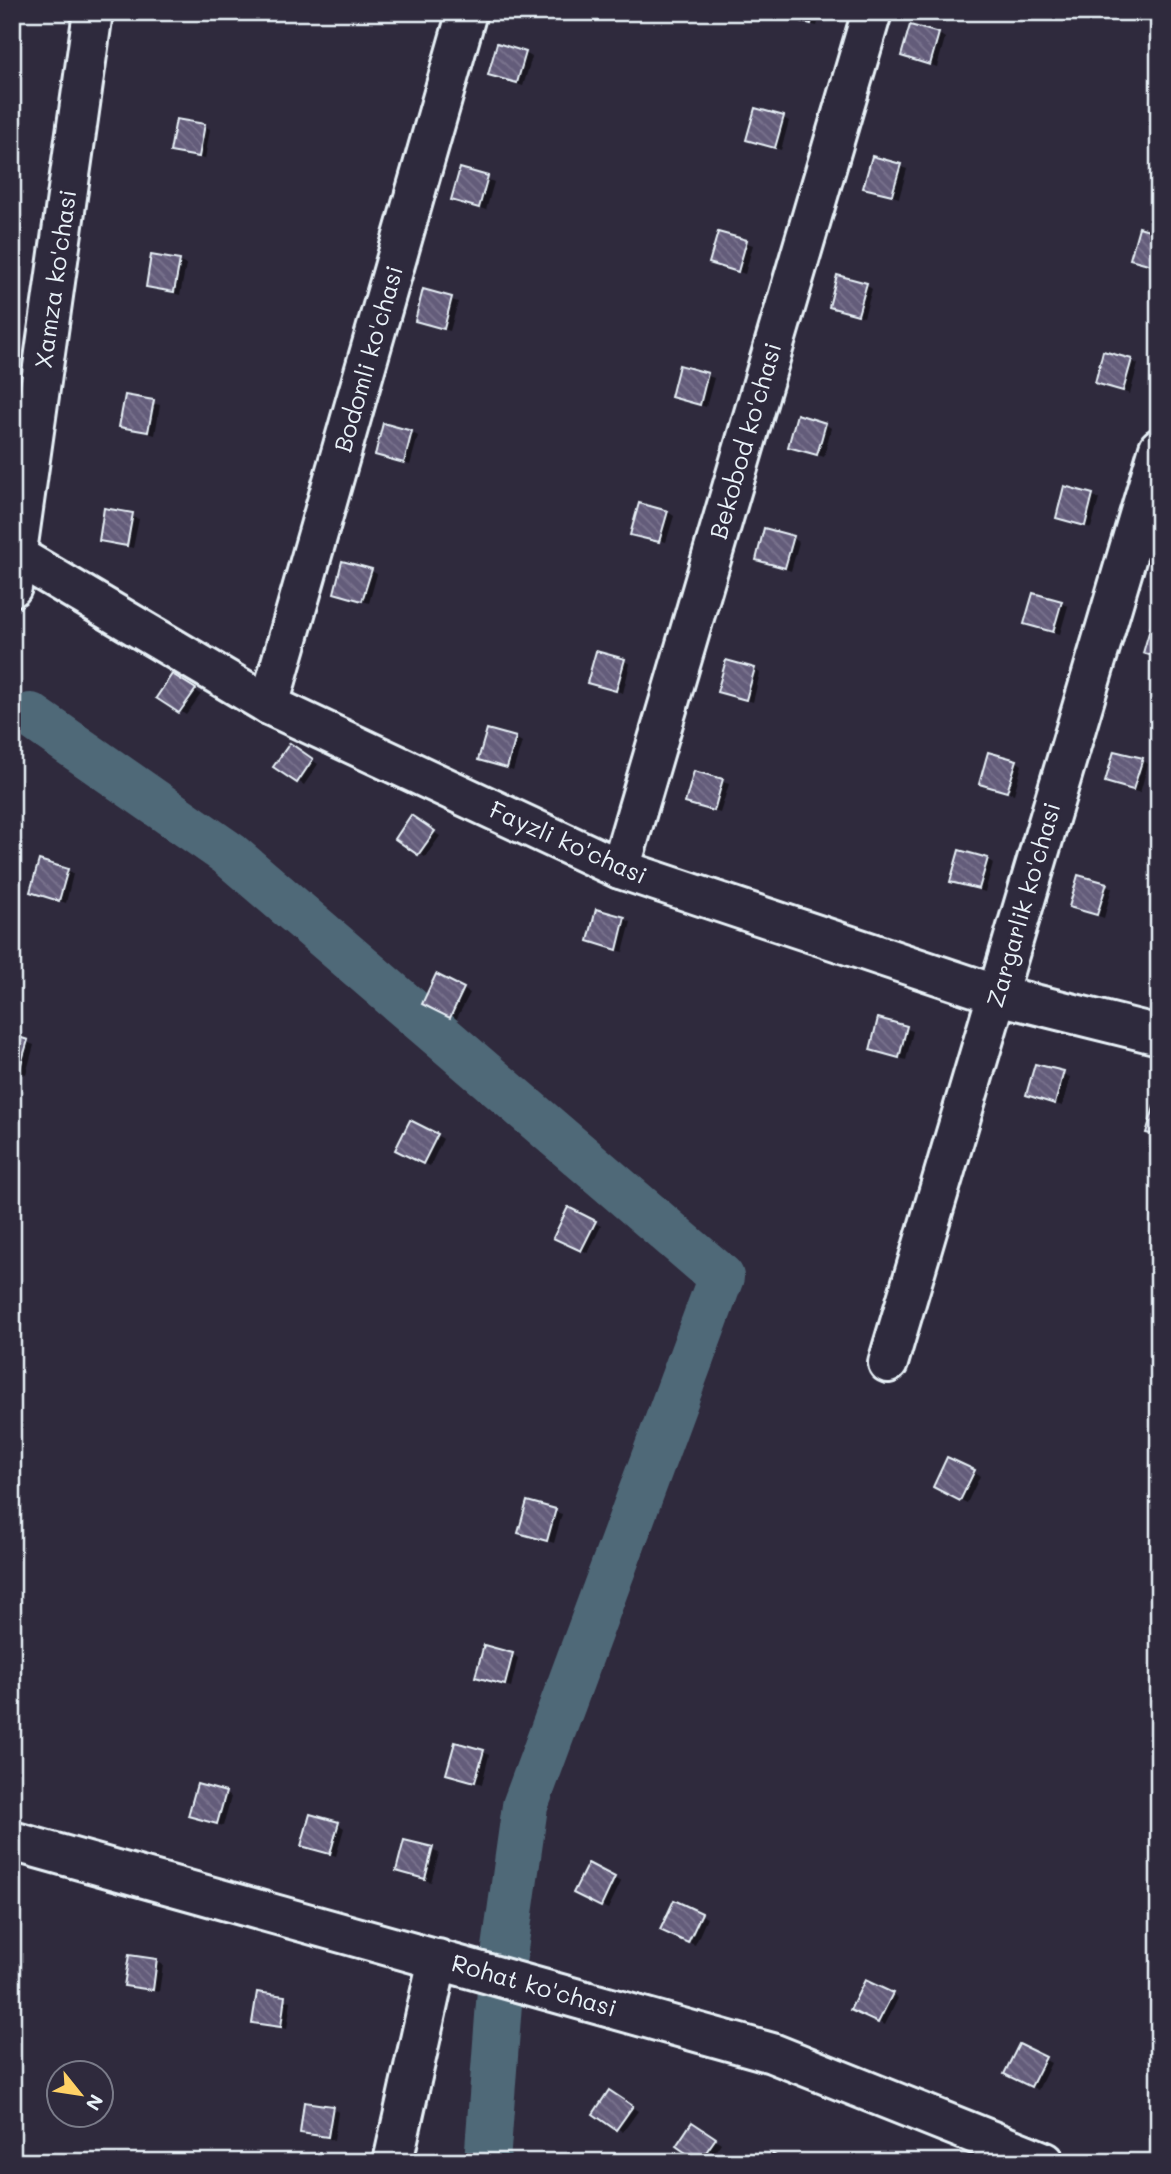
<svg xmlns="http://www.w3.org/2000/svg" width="1171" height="2174" viewBox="0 0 1171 2174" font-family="Mali,sans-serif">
	<defs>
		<pattern id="building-back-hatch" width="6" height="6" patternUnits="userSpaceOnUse" patternTransform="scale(1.75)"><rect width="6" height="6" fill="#645c7a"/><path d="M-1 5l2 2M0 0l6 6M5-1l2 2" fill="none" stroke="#7a748e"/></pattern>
	</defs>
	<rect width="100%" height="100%" fill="#2f2a3d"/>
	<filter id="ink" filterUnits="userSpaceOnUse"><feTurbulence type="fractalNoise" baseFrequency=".0143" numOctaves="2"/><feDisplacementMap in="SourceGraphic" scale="14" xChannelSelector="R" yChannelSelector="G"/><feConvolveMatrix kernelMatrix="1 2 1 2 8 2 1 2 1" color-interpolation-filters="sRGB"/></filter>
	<g filter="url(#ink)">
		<!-- shadow -->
		<g fill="#0007">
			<polygon points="785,12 821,12 817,26 790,19"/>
			<polygon points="939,34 945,38 937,67 903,55"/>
			<polygon points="525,53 532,57 523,86 490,75"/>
			<polygon points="783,118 789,121 781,150 748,139"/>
			<polygon points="204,126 210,129 205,159 172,151"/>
			<polygon points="873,158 907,169 899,198 865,187"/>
			<polygon points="461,170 494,182 486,210 453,199"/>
			<polygon points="720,234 753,245 745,274 712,262"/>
			<polygon points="179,261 186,265 180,295 148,286"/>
			<polygon points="866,285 872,289 864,317 831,306"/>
			<polygon points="424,292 458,302 450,331 417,321"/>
			<polygon points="1131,361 1138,364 1130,394 1097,382"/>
			<polygon points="681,367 714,378 706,407 673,396"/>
			<polygon points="127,397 160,405 155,435 121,426"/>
			<polygon points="825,424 831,428 824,457 790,446"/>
			<polygon points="411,432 418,436 410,465 377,454"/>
			<polygon points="1092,495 1099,499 1091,528 1058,517"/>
			<polygon points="106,510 139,519 133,548 101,540"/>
			<polygon points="668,512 674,516 666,542 637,535"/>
			<polygon points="793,538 799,542 791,571 758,559"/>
			<polygon points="371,571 377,574 369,603 336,592"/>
			<polygon points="1035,595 1068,606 1060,634 1026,623"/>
			<polygon points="624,661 630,664 623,693 589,682"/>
			<polygon points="754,669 760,673 753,702 719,691"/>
			<polygon points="173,676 201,694 186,715 159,697"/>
			<polygon points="515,738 522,742 513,771 480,759"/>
			<polygon points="290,746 318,764 304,785 276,767"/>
			<polygon points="1142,760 1148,764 1140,793 1107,781"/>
			<polygon points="1016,761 1022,765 1014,794 981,783"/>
			<polygon points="695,774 729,784 720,813 687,802"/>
			<polygon points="411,818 440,836 425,857 397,839"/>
			<polygon points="987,859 993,863 985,892 952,881"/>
			<polygon points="67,870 73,874 66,903 32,891"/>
			<polygon points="1106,885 1112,888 1104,918 1071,906"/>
			<polygon points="624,919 631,922 623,952 590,940"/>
			<polygon points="437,976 470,993 456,1020 430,1007"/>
			<polygon points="880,1020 913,1031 906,1060 872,1049"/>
			<polygon points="12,1037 34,1045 26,1074 12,1070"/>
			<polygon points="1036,1066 1070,1077 1062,1106 1028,1094"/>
			<polygon points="437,1135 443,1139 430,1166 403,1153"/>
			<polygon points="595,1223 601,1226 588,1253 561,1240"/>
			<polygon points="948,1459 980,1476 967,1503 941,1490"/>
			<polygon points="528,1503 562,1514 554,1543 520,1532"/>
			<polygon points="512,1654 518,1658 511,1687 477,1676"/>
			<polygon points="12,1737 17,1740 12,1756"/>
			<polygon points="483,1752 489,1755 482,1784 448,1773"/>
			<polygon points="225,1794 231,1797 223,1826 190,1815"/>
			<polygon points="338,1824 344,1828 336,1856 303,1845"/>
			<polygon points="405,1842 439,1853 431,1882 398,1871"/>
			<polygon points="589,1865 621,1882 608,1909 582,1896"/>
			<polygon points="675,1902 707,1918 695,1945 668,1933"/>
			<polygon points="12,1925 21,1929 18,1956 12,1956"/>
			<polygon points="157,1961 163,1965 159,1992 126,1985"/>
			<polygon points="258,1994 291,2001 287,2029 254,2022"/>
			<polygon points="892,1995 898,1998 885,2025 859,2013"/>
			<polygon points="1019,2046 1051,2063 1038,2090 1012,2077"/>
			<polygon points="616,2096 638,2111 623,2132 595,2114"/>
			<polygon points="332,2108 338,2112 334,2140 301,2132"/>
			<polygon points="699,2128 721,2143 708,2162 702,2162 678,2145"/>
		</g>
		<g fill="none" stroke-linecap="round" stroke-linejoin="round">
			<!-- canal -->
			<polyline stroke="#506978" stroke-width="46" points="31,716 229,854 721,1277 525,1806 501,1977 487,2162"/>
		</g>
		<!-- building -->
		<g fill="url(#building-back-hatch)" stroke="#e8f1f8" stroke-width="2">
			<polygon points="783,12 814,12 811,24 782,16"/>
			<polygon points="910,25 939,33 930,65 901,56"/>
			<polygon points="497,43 526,52 517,83 488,75"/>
			<polygon points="755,108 784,116 775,148 746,140"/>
			<polygon points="176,119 205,124 199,157 170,152"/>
			<polygon points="872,156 901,164 892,195 863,188"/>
			<polygon points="460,168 488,176 479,208 451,200"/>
			<polygon points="1139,227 1159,233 1159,267 1130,259"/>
			<polygon points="718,232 747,240 738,272 709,263"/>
			<polygon points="151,255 180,260 174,292 146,287"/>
			<polygon points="837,275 867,283 858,315 829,307"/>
			<polygon points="423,289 452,297 444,329 415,321"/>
			<polygon points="1103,351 1132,359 1123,391 1095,383"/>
			<polygon points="679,365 708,373 700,405 671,397"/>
			<polygon points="125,395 154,400 148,432 119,427"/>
			<polygon points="797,414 826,423 817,455 788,447"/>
			<polygon points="383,423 412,431 404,463 375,455"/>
			<polygon points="1064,486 1093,494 1085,526 1056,518"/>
			<polygon points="639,503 668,511 659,542 630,535"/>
			<polygon points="104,508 133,513 127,546 99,541"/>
			<polygon points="764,528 794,536 785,568 756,560"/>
			<polygon points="342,561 372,569 362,601 334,593"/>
			<polygon points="1033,593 1062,601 1053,632 1024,624"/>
			<polygon points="1152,622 1159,624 1159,658 1143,653"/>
			<polygon points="596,651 625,659 616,691 587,683"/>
			<polygon points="726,660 755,668 746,700 717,692"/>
			<polygon points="172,674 196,689 179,713 156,698"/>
			<polygon points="487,729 516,737 507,768 478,760"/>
			<polygon points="290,743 313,759 297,783 273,767"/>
			<polygon points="1114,751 1143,758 1133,790 1105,782"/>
			<polygon points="988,752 1017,760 1007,792 979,784"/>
			<polygon points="694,771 723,779 714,811 685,803"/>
			<polygon points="411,815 435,831 418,855 395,839"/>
			<polygon points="959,850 988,858 979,889 950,882"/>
			<polygon points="39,860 68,869 59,901 30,892"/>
			<polygon points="1078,875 1107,883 1097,915 1069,907"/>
			<polygon points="596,909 625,917 617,950 588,941"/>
			<polygon points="436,974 464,988 450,1018 422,1004"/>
			<polygon points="878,1018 907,1026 899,1058 870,1050"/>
			<polygon points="12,1035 28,1040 19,1071 12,1070"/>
			<polygon points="1035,1064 1064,1071 1055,1104 1026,1095"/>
			<polygon points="1156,1101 1159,1102 1159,1136 1146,1133"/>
			<polygon points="410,1120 438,1134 423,1164 395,1150"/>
			<polygon points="568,1207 596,1221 581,1251 553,1238"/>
			<polygon points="947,1457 975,1470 960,1501 933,1487"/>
			<polygon points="527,1501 556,1509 547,1541 518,1533"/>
			<polygon points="484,1645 513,1653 505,1685 475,1677"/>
			<polygon points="455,1742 484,1750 475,1782 446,1774"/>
			<polygon points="197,1784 226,1792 217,1824 188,1816"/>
			<polygon points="310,1814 339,1822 330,1854 301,1846"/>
			<polygon points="404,1840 433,1847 425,1879 396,1871"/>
			<polygon points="588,1863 615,1877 601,1907 573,1893"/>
			<polygon points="674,1900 702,1913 688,1943 660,1930"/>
			<polygon points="129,1955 157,1959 153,1990 124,1986"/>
			<polygon points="865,1980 893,1993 878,2023 850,2010"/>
			<polygon points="257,1992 285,1996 281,2027 252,2023"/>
			<polygon points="1019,2044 1046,2057 1031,2087 1004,2074"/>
			<polygon points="609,2090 633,2106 616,2130 593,2114"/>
			<polygon points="304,2102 333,2106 328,2137 300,2133"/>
			<polygon points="692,2122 716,2138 699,2162 676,2146"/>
			<polygon points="773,2154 785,2162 768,2162"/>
		</g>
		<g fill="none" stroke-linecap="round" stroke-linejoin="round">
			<defs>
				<g id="street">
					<polyline points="17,556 269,705 620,869 998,995 1159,1035"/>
					<polyline points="269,705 467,12"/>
					<polyline points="620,869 872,12"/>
					<polyline points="888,1363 1159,448"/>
					<polyline points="393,2162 438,1959"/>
				</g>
				<g id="secondary">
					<polyline points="12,587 93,12"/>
					<polyline points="12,1841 772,2053 1045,2162"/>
				</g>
			</defs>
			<!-- street casing -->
			<use href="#street" stroke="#e8f1f8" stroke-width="44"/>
			<!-- secondary casing -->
			<use href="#secondary" stroke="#e8f1f8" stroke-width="44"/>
			<!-- street -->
			<use href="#street" stroke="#2f2a3d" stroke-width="38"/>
			<!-- secondary -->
			<use href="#secondary" stroke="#2f2a3d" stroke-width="38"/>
		</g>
	</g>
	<g text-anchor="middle" stroke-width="6" stroke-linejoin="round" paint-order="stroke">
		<!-- street labels -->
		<g font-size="24" fill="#e8f1f8" stroke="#2f2a3d">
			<text transform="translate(56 279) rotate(-82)" y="8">Xamza ko'chasi</text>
			<text transform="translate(369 359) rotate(-74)" y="8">Bodomli ko'chasi</text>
			<text transform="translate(746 441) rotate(-74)" y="8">Bekobod ko'chasi</text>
			<text transform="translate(568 843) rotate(24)" y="8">Fayzli ko'chasi</text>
			<text transform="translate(1024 905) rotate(-74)" y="8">Zargarlik ko'chasi</text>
			<text transform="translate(534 1986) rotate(16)" y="8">Rohat ko'chasi</text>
		</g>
	</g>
	<!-- margin -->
	<rect width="1171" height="2174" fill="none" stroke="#2f2a3d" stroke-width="42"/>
	<rect x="21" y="21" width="1129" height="2132" fill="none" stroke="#e8f1f8" stroke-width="2.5" filter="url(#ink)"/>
	<!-- north arrow -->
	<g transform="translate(80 2094) rotate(120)"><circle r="33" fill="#2f2a3d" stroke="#797a88" stroke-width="2"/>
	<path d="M0-5L12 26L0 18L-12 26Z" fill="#ffd166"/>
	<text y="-10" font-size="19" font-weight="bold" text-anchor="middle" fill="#e8f1f8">N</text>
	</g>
</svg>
